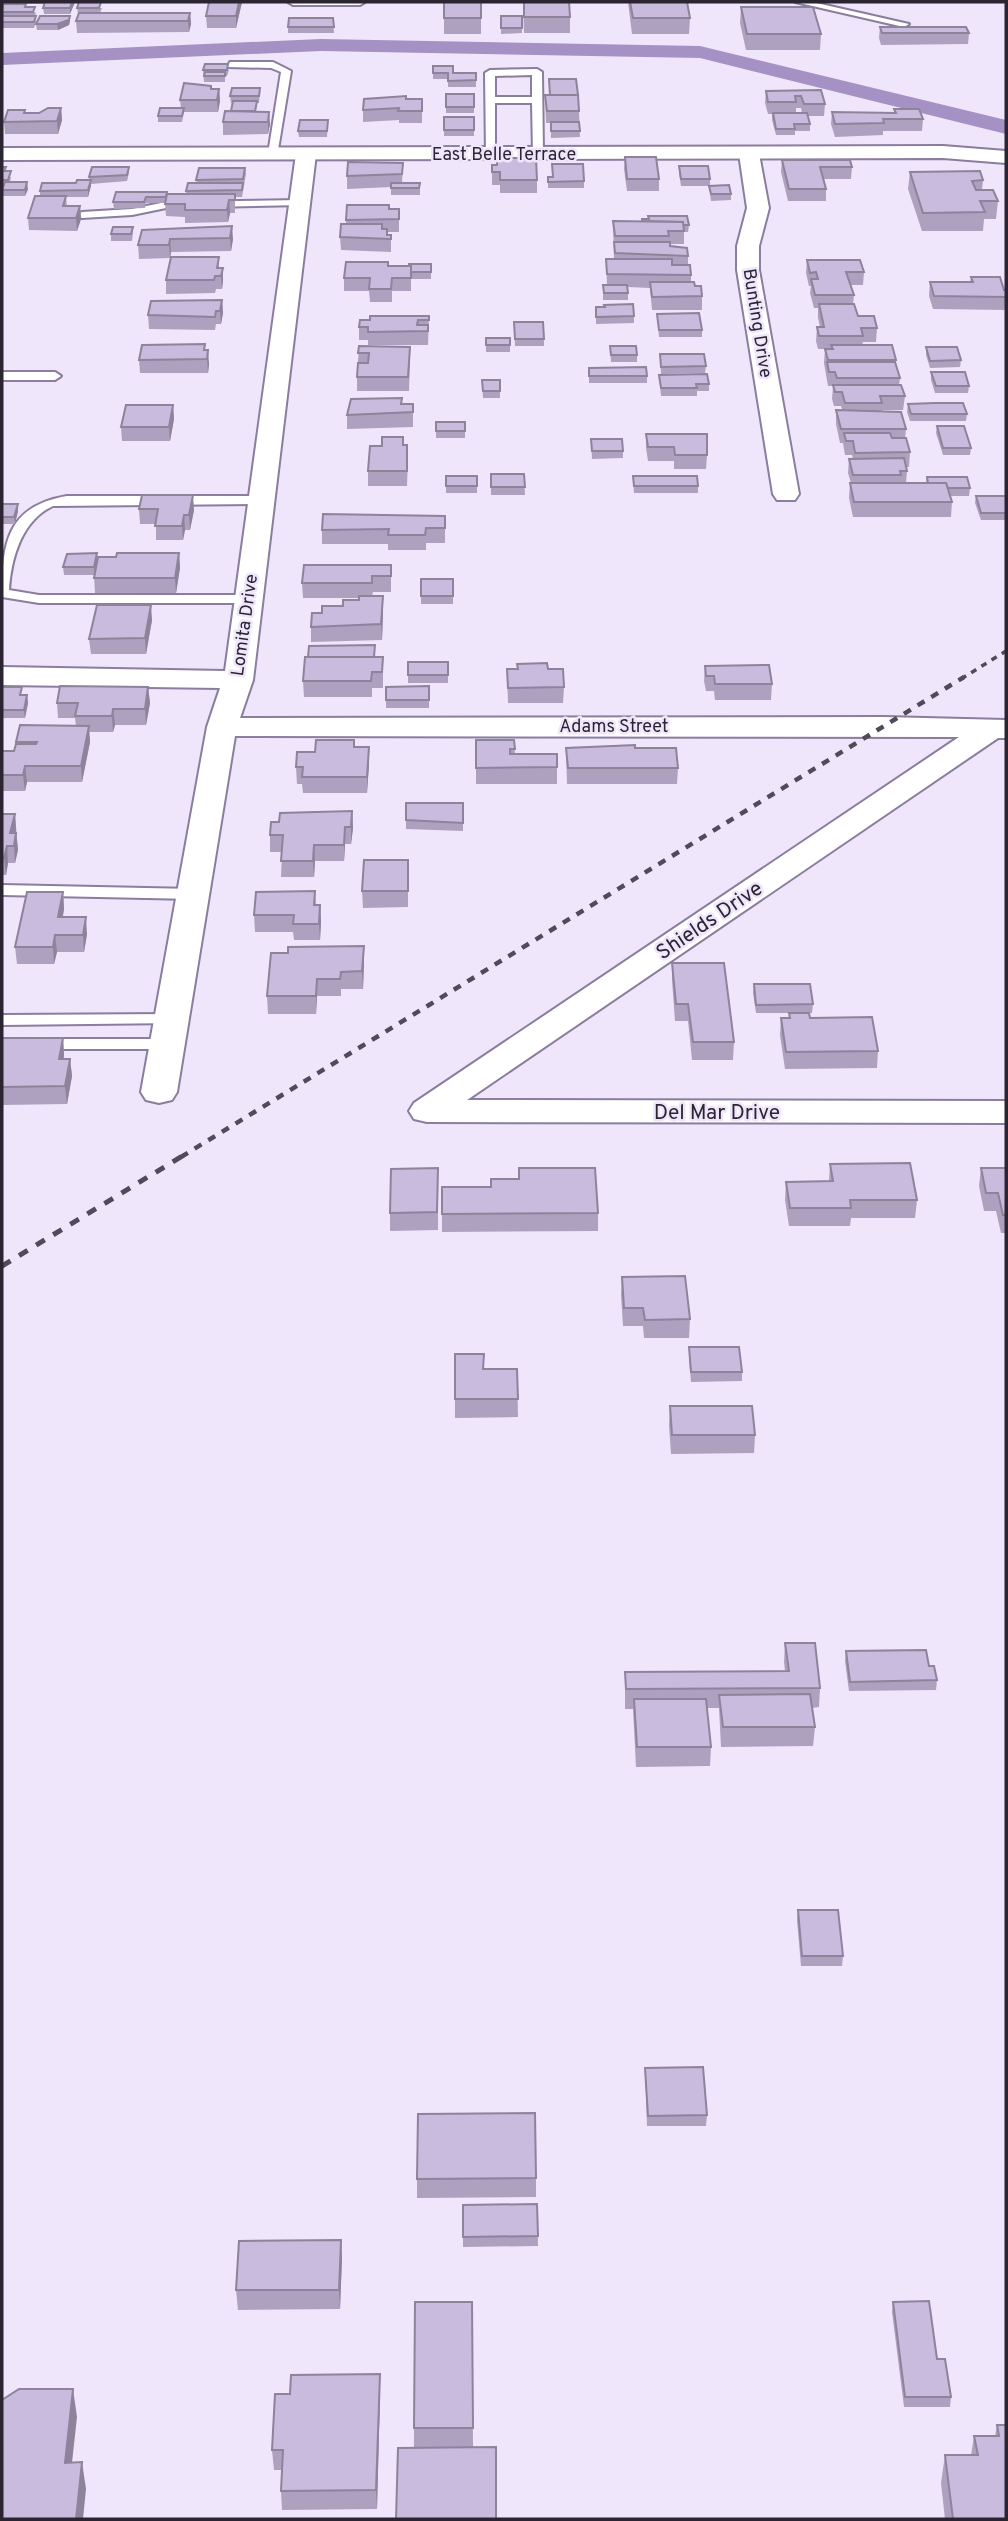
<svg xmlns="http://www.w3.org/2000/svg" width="1008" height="2521" viewBox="0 0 1008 2521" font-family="Overpass,sans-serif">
	<rect width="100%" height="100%" fill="#efe6fc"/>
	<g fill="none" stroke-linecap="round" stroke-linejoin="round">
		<!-- canal -->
		<polygon fill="#a691c4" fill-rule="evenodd" points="321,39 700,46 1006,120 1006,134 700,58 321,51 2,65 2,53"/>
		<defs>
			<g id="lane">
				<polygon points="288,2 365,2 360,5 293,5"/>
				<polygon points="795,2 812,2 909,24 904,27"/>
				<polygon points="230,62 273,62 291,71 277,156 268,154 281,72 271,68 227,67"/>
				<path d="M537,69L542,72L543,154L538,157L533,154L532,103H495V154L486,156L485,73L490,70ZM532,75V97H495V76Z"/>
				<polygon points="300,200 305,203 304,205 166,208 132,215 82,218 77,215 82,212 132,209 166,202"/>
				<polygon points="2,372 55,372 61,376 55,380 2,380"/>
				<path d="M67,496H261L268,500L261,504L53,506C22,520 11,558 9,590L39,595H248L255,599L248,603H39L2,597C2,543 7,506 67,496Z"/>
				<polygon points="2,885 194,889 202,894 194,899 2,895"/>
				<polygon points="172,1014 181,1019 178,1023 2,1025 2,1015"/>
				<polygon points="2,1039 168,1039 177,1044 168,1049 2,1049"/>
			</g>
			<g id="street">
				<polygon points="306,148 316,154 253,680 240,718 884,717 1006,720 1006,738 998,738 467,1100 1006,1101 1006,1123 427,1122 414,1119 409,1111 414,1103 959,737 235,736 177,1092 172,1100 159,1103 146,1100 141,1092 207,727 220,688 2,685 2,667 225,671 296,154"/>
				<polygon points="749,148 759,154 769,208 759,246 759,270 799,494 795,500 777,500 773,494 737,270 737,246 747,208 739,154"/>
			</g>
			<polygon id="secondary" points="943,146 1006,151 1006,163 943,158 2,160 2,148"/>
		</defs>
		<!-- lane casing -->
		<use href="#lane" stroke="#8a7d9d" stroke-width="4"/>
		<!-- street casing -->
		<use href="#street" stroke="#8a7d9d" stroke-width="4"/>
		<!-- secondary casing -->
		<use href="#secondary" stroke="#8a7d9d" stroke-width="4"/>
		<!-- lane -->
		<use href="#lane" fill="#fff" fill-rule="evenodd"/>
		<!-- street -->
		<use href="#street" fill="#fff" fill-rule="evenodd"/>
		<!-- secondary -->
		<use href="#secondary" fill="#fff" fill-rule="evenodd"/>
		<!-- rail-far2 -->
		<polyline stroke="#514a59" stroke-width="3.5" stroke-dasharray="6 6" stroke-linecap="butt" points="961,679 1006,651"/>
		<!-- rail-far1 -->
		<polyline stroke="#514a59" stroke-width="4.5" stroke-dasharray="8 8" stroke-linecap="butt" points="181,1157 964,677"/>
		<!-- rail -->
		<polyline stroke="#514a59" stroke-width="5" stroke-dasharray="10 10" stroke-linecap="butt" points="2,1266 184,1155"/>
	</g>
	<!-- wall -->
	<g fill="#ada1bf" fill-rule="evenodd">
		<polygon points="26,2 75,2 70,14 44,14 43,8 45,4 26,4"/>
		<polygon points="242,2 236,28 207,28 206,16"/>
		<rect x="444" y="2" width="37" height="32"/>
		<polygon points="523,2 570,17 570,33 524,33"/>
		<polygon points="628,2 687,2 690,18 689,34 632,34"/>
		<polygon points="2,6 26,7 36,13 35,16 36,22 34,28 2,28"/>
		<polygon points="741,7 821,34 820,50 746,50 740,23"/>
		<polygon points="77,8 102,8 100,13 190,13 191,24 189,32 77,33 76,21 78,14"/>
		<polygon points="70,16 70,21 69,25 58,30 37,30 36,24"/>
		<polygon points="501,16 522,16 522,33 501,34"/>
		<polygon points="333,18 334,33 288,33 288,27"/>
		<polygon points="880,27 969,33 968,44 881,45 879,38"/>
		<polygon points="433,66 453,73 476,73 476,87 448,87 448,79 433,79"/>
		<polygon points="203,70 229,70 227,76 225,76 225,82 204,82"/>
		<polygon points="260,88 259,103 257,103 256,112 270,124 268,134 223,135 223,122 231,111 233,103 231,103 230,96"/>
		<polygon points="212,89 219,89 220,101 218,112 184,112 182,122 158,122 158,116 181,108 180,100"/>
		<path d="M821,90L825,104L824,116H808L810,124V131H795V135H776L772,120V114H768L765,103L766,91ZM796,108H801L802,113H796Z"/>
		<rect x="446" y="94" width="28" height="19"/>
		<polygon points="545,95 579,111 580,137 551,138 551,123 546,123"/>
		<polygon points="406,99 422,99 422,123 399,123 399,120 363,122 363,110"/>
		<polygon points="61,108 62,120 58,134 5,134 4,122 25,113 39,113"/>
		<polygon points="894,109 923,119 922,131 883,131 883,135 835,137 831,124 832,112 894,113"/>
		<rect x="444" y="117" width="30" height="19"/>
		<polygon points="328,120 327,137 299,137 298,131"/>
		<polygon points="625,157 659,179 659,191 627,191 624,169"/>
		<polygon points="782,160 852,167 851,179 824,179 826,189 826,201 788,201 781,172"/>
		<polygon points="403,163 402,183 420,183 420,195 391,195 391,187 347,189 347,176"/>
		<polygon points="552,164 584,181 584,188 548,188 548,177 553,177"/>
		<polygon points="492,165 537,180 537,193 500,193 500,185 492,185"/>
		<polygon points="679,166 710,179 710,186 731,194 731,200 711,201 709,186 681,186 679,173"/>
		<polygon points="2,167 11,178 10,182 28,189 25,196 3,196 2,190 4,187 2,187"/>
		<polygon points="129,167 129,173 127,181 91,184 88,197 66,197 67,206 80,206 81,219 77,231 29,230 28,218 40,196 40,191 89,180 89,177"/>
		<polygon points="245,168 246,174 242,197 235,197 235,213 230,213 228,222 185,223 185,217 166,216 165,203 146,203 145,208 114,209 113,202 168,194 186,194 186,191 197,183 196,180"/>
		<polygon points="910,172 983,180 982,190 998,201 996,219 984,219 983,231 922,231 908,189"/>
		<polygon points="389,209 399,209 399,232 387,232 387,235 391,235 391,252 341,250 340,237 346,224 346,220"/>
		<polygon points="648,216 689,225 688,232 684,232 684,244 670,244 670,246 688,256 688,265 691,275 691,282 702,296 702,310 652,310 650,288 628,287 628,300 603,300 603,285 607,285 606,259 614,259 613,221 642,221 648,219"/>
		<polygon points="133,227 133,233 132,241 111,241 111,234"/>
		<polygon points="142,230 233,239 231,251 171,252 170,258 139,259 138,245"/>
		<polygon points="219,257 219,268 223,268 223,281 222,289 216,289 215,293 166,294 166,280"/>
		<polygon points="807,260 864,272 863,285 850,285 854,295 853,304 858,316 877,328 876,342 863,342 862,345 896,360 896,365 900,378 899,385 905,396 903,410 882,410 882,411 906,429 905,438 910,452 909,467 906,467 907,471 906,483 926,483 927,477 970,488 969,496 950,496 952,502 951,517 853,517 849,498 850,483 851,483 848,473 849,459 853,459 852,455 845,455 843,443 840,443 836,424 836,410 842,410 841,406 834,406 832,399 833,386 828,386 824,363 825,349 818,349 816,341 817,327 820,327 818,318 818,308 814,308 810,293 811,286 809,286 806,273"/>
		<polygon points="431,264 431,279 411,279 411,291 392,291 392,302 370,302 369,291 344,291 344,278 388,266 409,266"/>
		<polygon points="971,277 1006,290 1006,310 933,309 929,296 930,282 970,282"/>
		<polygon points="222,300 223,313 221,324 216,324 215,330 149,329 148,315"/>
		<polygon points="596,307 634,316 634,323 596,324"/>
		<polygon points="657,314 702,330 702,337 659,337"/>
		<polygon points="429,316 428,345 368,345 368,340 359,340 359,327 370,320"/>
		<polygon points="514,322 544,339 544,346 515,346"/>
		<rect x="486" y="338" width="24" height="14"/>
		<polygon points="359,346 410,360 409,391 357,391 357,377"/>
		<polygon points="610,346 637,355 637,362 611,362"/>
		<polygon points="926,347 961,360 960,367 930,368 926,355"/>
		<polygon points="206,350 209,364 208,373 140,373 139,360"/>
		<polygon points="660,354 706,366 705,373 661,374"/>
		<polygon points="589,368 647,376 647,383 589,383"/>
		<polygon points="931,372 969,386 968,393 935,393 931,380"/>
		<polygon points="659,375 709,384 709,391 697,391 697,396 661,396"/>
		<polygon points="482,380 500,380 500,398 483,398"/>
		<polygon points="413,404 413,427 347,429 347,415"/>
		<polygon points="908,404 967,414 966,421 910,421 907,412"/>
		<polygon points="173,405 174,419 170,441 122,441 121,427"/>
		<rect x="436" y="422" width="29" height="16"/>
		<polygon points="937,426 971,448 970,455 943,455 936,433"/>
		<polygon points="646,434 707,455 706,469 674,469 674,461 648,461 646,448"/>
		<polygon points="403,437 404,445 408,459 407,486 368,486 368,471 382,446"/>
		<polygon points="591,439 623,451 623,458 592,459"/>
		<polygon points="491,474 524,474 525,495 491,495"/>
		<rect x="446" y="476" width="31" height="17"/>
		<polygon points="633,476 698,486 698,493 634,493"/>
		<polygon points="976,496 1006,496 1006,520 981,520 975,503"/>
		<polygon points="2,504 18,511 15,524 2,524"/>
		<polygon points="139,509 194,510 190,530 185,530 183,540 156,540 156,524 140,524"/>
		<polygon points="445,516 445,543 426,543 426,550 388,550 388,544 322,544 322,530"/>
		<polygon points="97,553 97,561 116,557 179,553 180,568 176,593 95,593 94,575 64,575 63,567"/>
		<polygon points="391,565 391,592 373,592 372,596 383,612 382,640 311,642 311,627 322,613 359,600 359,598 303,598 302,583"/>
		<rect x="421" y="579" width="32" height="25"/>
		<polygon points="152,620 146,654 91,654 89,639"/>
		<polygon points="375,657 383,672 383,688 372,688 372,697 304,697 303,681"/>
		<rect x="408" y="662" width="40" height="21"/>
		<polygon points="705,666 772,684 771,700 715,700 714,691 706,691 704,681"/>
		<polygon points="507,669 548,669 564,687 563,703 508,703"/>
		<polygon points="429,686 429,708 386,708 386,687"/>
		<polygon points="2,687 23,695 27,695 28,703 25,718 2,718"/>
		<polygon points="148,687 150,703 146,725 115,725 113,732 89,732 90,742 82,782 27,782 25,791 2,791 2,751 14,751 16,742 76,726 75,718 58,718 57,703"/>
		<polygon points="476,740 514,740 515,754 557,754 557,784 476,784"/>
		<polygon points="354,747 369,763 367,793 303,793 302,784 297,784 296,767 315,752"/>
		<polygon points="566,748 635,748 678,768 677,784 567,784"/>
		<polygon points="406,803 463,803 463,831 406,829"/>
		<polygon points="352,811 353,828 351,844 345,844 344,861 315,861 314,877 281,877 282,852 270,852 270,835 279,822"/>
		<polygon points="2,814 15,814 18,850 15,863 8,863 6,875 2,875"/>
		<polygon points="408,860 408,907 363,908 362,891"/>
		<polygon points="315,891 316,905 320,905 321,922 320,940 294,940 293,932 255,932 254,915"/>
		<polygon points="63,892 64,909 63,917 87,934 84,952 57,952 54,964 17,964 15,947"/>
		<polygon points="364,963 363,989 341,989 341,996 317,996 316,1014 268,1014 267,996"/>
		<polygon points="672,963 734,1042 733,1060 692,1060 688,1021 675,1021 672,980"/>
		<polygon points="754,984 813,1004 812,1013 756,1013 753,993"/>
		<polygon points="789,1013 810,1018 878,1051 877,1068 785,1069 780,1035 781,1018 789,1018"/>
		<polygon points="2,1038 63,1038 64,1055 64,1059 70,1059 72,1076 67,1104 2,1105"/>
		<polygon points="830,1164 917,1200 915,1218 851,1218 850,1226 789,1226 785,1200 786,1182 829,1181"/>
		<polygon points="438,1168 438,1230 390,1231 390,1213"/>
		<polygon points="981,1168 1006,1168 1006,1233 1001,1233 996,1211 984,1211 979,1186"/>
		<polygon points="442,1187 598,1213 598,1231 442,1232"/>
		<polygon points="622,1277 690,1319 689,1338 644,1338 643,1326 623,1326 621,1295"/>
		<polygon points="689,1347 742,1372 742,1381 691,1382 689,1357"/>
		<polygon points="517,1369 518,1417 455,1418 455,1399"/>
		<polygon points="670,1406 755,1435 754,1453 671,1454 669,1425"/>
		<polygon points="785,1643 820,1688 819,1707 812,1708 815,1727 813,1746 721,1747 719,1708 707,1708 711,1747 710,1766 636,1767 633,1709 625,1709 625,1672 785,1671 784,1662"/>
		<polygon points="846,1651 929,1666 937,1680 936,1690 849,1691 845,1661"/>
		<polygon points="798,1910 843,1956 842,1966 801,1966 797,1920"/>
		<polygon points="645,2068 707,2115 706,2126 647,2126"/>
		<polygon points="536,2178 536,2197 417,2198 417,2179"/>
		<polygon points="537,2204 538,2246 463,2247 463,2205"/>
		<polygon points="341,2240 342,2259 340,2309 238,2310 236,2290"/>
		<polygon points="472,2302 473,2447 414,2448 414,2428"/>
		<polygon points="893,2302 937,2359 951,2397 950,2407 904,2407 892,2312"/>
		<polygon points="380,2374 380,2394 377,2509 282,2510 281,2491 282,2470 274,2470 272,2450 290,2394"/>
		<polygon points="997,2425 1006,2519 945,2519 941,2483 945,2455 971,2455 974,2436 995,2436"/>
	</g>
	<!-- shaded-wall -->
	<g fill="#8d839b">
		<polygon points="72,2 75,2 70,14 70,8"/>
		<polygon points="239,2 242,2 236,28 236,16"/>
		<polygon points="190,13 191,24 189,32 188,21"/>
		<polygon points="70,16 70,21 69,25 58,30 57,24"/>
		<polygon points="219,89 220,101 218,112 217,100"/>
		<polygon points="61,108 62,120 58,134 57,121"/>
		<polygon points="269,112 270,124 268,134 268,122"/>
		<polygon points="91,180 91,186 88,197 88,190"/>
		<polygon points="27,182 28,189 25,196 25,190"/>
		<polygon points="229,200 230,213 228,222 227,210"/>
		<polygon points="80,206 81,219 77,231 76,218"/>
		<polygon points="232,226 233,239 231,251 230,238"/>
		<polygon points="170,239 171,252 170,258 169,245"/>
		<polygon points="223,268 223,281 222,289 221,276"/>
		<polygon points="222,300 223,313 221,324 220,311"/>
		<polygon points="208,350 209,364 208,373 207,359"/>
		<polygon points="173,405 174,419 170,441 169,427"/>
		<polygon points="193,495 194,510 190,530 189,515"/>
		<polygon points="18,504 18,511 15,524 14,517"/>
		<polygon points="184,515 185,530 183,540 182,526"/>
		<polygon points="97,553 97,561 94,575 94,567"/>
		<polygon points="179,553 180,568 176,593 175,578"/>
		<polygon points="383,596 383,612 382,640 381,624"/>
		<polygon points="151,605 152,620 146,654 145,638"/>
		<polygon points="148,687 150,703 146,725 145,709"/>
		<polygon points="27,695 28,703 25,718 24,710"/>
		<polygon points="113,709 115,725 113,732 112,716"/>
		<polygon points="89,726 90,742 82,782 81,766"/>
		<polygon points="369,747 369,763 367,793 367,777"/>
		<polygon points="25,766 27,782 25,791 23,775"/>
		<polygon points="352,811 353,828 351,844 351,827"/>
		<polygon points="15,814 16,830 13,846 10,833"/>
		<polygon points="345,827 345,844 344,861 344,845"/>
		<polygon points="16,833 18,850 15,863 14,846"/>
		<polygon points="314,845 315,861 314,877 313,861"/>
		<polygon points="7,846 8,863 6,875 4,858"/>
		<polygon points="63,892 64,909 59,934 58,917"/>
		<polygon points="320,905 321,922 320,940 319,924"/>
		<polygon points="86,917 87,934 84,952 83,935"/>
		<polygon points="55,935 57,952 54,964 53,947"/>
		<polygon points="364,946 364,963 363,989 362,971"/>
		<polygon points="317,979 317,996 316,1014 316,996"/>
		<polygon points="63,1038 64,1055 61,1076 59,1059"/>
		<polygon points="70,1059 72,1076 67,1104 65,1086"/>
		<polygon points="341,2240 342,2259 340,2309 339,2290"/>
		<polygon points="380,2374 380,2394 377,2509 376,2490"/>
		<polygon points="73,2389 77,2417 69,2490 65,2463"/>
		<polygon points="82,2462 86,2489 83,2519 76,2519"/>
	</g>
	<!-- building -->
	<g fill="#c9bbde" stroke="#8d839b" stroke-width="2">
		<polygon points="45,2 72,2 70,8 43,8"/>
		<polygon points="79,2 101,2 99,8 77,8"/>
		<polygon points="209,2 239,2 236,16 206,16"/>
		<rect x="444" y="2" width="37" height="16"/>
		<polygon points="524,2 569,2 570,17 524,17"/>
		<polygon points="630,2 687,2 690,18 633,18"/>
		<polygon points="3,4 26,4 25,7 35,7 33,12 2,12"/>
		<polygon points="741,7 813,7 821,34 747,34"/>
		<polygon points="79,13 190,13 188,21 76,21"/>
		<polygon points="2,16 36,16 34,22 2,22"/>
		<polygon points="40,16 70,16 69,20 57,24 36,24"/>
		<rect x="501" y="16" width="21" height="12"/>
		<polygon points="289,18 333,18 334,27 288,27"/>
		<polygon points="880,27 966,27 969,33 882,33"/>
		<polygon points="205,64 228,64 227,70 203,70"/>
		<polygon points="433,66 453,66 453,73 476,73 476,80 448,81 448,73 433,73"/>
		<polygon points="205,72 225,72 225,76 204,76"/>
		<polygon points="549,79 576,79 578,95 550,95"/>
		<polygon points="184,83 211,86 211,89 219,89 217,100 180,100"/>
		<polygon points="232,88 260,88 259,96 230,96"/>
		<polygon points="821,90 825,104 804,104 801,96 795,96 796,102 768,102 766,91"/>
		<rect x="446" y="94" width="28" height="13"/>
		<polygon points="545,95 578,95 579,111 547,111"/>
		<polygon points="406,96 406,99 422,99 422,111 398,111 399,108 363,110 364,99"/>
		<polygon points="233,101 257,101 255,111 231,111"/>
		<polygon points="48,108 61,108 57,121 4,122 8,110 25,110 24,113 39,113"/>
		<polygon points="160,108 184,108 182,116 158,116"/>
		<polygon points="894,109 919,109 923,119 883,119 884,123 835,124 832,112 896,113"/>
		<polygon points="225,111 269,112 268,122 223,122"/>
		<polygon points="773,113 807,113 810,124 794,124 795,129 776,129"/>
		<rect x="444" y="117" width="30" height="13"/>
		<polygon points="300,120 328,120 327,131 298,131"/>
		<polygon points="551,122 579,122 580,131 551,131"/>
		<polygon points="625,157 656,157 659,179 627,179"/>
		<polygon points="497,158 536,158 537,180 500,180 500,172 492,172 492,165 497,165"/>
		<polygon points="782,160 850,160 852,167 820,167 826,189 789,189"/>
		<polygon points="348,162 403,163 402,174 347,176"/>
		<polygon points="552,164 583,164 584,181 548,182 548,177 553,177"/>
		<polygon points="679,166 708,166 710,179 681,179"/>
		<polygon points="2,167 6,167 4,171 11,171 8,180 2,180"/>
		<polygon points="92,167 129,167 127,175 89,177"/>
		<polygon points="199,168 245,168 243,179 196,180"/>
		<polygon points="980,171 983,180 972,181 976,190 993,190 998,201 980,201 985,212 923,213 910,172"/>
		<polygon points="77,180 91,180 88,190 40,191 42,183 76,183"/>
		<polygon points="5,182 27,182 25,190 2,190"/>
		<polygon points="188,183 243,183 242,190 186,191"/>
		<polygon points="391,183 420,183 419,188 391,188"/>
		<polygon points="729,185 731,194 711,194 709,186"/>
		<polygon points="116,192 167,192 166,197 146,197 144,202 113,202"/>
		<polygon points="167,194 235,194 235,200 229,200 227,210 185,210 185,204 165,204"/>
		<polygon points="35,196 66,196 63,206 80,206 76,218 28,218"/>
		<polygon points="347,205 389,205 389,209 399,209 399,219 346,220"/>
		<polygon points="648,216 687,216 689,225 683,225 683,222 642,221 642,219 649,219"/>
		<polygon points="613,221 683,222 684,231 668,231 669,236 615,236"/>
		<polygon points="341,224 382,224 382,229 387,229 387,235 391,235 391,239 340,237"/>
		<polygon points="232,226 230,238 170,239 169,245 138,245 142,230"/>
		<polygon points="113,227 133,227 131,234 111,234"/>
		<polygon points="614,242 670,242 670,246 687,248 688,256 615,253"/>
		<polygon points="171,257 219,257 217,268 223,268 221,276 215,276 214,280 166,280"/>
		<polygon points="606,259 672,259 672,265 690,265 691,275 607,274"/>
		<polygon points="807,260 860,260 864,272 846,272 854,295 815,295 811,279 818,279 816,272 810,273"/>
		<polygon points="346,262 388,262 388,266 411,266 411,278 392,278 391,289 369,289 370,278 344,278"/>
		<polygon points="409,264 431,264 431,272 411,272 411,266 409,266"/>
		<polygon points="971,277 1000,277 1004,290 1006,290 1006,297 934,296 930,282 973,282"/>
		<polygon points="650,282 694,282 695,286 701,286 702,296 652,297"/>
		<polygon points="603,285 627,285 628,293 604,293"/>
		<polygon points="222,300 220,311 216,311 215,317 148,315 151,301"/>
		<polygon points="633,304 634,316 596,317 596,307 605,307 604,305"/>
		<polygon points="819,304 854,304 858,316 874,316 877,328 861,328 863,336 819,336 817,327 824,327"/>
		<polygon points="699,313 702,330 659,330 657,314"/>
		<polygon points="370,316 429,316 429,320 418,320 417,325 428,325 428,331 368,332 368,327 359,327 360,320 370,320"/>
		<polygon points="514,322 543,322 544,339 515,339"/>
		<rect x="486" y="338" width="24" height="7"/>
		<polygon points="205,344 204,350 208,350 207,359 139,360 142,345"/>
		<polygon points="831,345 892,345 896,360 828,360 825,349 833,349"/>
		<polygon points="359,346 410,347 408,377 357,377 358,363 368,363 369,353 358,353"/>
		<polygon points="610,346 636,346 637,355 611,355"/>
		<polygon points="926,347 957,347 961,360 930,361"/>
		<polygon points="660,354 704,354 706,366 661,367"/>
		<polygon points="827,362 895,362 900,378 837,378 835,372 829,372"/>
		<polygon points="646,367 647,376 589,376 589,368"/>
		<polygon points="931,372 965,372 969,386 936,386"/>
		<polygon points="707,374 709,384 696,384 697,388 661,388 659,375"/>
		<polygon points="482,380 500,380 500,391 483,391"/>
		<polygon points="833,385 901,385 905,396 880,396 882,403 845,403 842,392 835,392"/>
		<polygon points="402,398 401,404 413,404 413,412 347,415 351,399"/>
		<polygon points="935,403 963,403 967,414 911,414 908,404"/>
		<polygon points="126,405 173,405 169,427 121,427"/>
		<polygon points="836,410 901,412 906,429 841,429"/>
		<rect x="436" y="422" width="29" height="9"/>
		<polygon points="937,426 964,426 971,448 943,448"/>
		<polygon points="844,433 890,433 892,438 906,438 910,452 855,453 853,441 846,441"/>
		<polygon points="646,434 707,434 707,455 675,455 674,447 648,447"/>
		<polygon points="382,437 403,437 403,445 407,445 407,471 368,471 370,446 382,446"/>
		<polygon points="591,439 622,439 623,451 592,451"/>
		<polygon points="904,458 907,471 900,471 901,475 853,475 849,459"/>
		<polygon points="491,474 524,474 525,487 491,487"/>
		<rect x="446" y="476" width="31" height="10"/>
		<polygon points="633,476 697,476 698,486 634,486"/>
		<polygon points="927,477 967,477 970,488 948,488 946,483 928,483"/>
		<polygon points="850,483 946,483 952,502 854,502"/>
		<polygon points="142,495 193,495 189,515 184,515 182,526 155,526 158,509 139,509"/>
		<polygon points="976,496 1006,496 1006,513 981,513"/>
		<polygon points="2,504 18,504 14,517 2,517"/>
		<polygon points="323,514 445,516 445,528 426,528 425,535 388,535 389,529 322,530"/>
		<polygon points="97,553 94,567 63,567 67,554"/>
		<polygon points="117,553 179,553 175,578 94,578 98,557 116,557"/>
		<polygon points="304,565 391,565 391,576 372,576 372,583 302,583"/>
		<rect x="421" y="579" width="32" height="17"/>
		<polygon points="359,596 383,596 381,624 311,627 312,613 322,613 322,606 343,606 343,600 359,600"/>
		<polygon points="97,605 151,605 145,638 89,639"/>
		<polygon points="375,645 374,657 308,657 309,646"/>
		<polygon points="305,657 383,657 382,672 372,672 371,681 303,681"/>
		<rect x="408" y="662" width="40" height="13"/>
		<polygon points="547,663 548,669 563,669 564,687 508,688 507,669 518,669 517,664"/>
		<polygon points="769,665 772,684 715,684 714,676 706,676 705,666"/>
		<polygon points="60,686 148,687 145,709 113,709 112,716 75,716 78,703 57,703"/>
		<polygon points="429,686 429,700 386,700 386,687"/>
		<polygon points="2,687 22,687 20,695 27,695 24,710 2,710"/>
		<polygon points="20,725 89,726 81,766 25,766 23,775 2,775 2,751 14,751 16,744 36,744 37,742 16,742"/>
		<polygon points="316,740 354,740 354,747 369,747 367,777 302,777 303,767 296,767 297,752 315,752"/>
		<polygon points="476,740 514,740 515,749 510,749 510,754 557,754 557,767 476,768"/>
		<polygon points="635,745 635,748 676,748 678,768 568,768 566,748"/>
		<polygon points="406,803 463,803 463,823 406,820"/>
		<polygon points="352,811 351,827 345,827 344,845 314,845 313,861 281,861 283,835 270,835 271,822 279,822 280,813"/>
		<polygon points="2,814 15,814 10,833 16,833 14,846 7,846 4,858 2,858"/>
		<polygon points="364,860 408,860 408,891 362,891"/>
		<polygon points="315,891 314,905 320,905 319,924 293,924 294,915 254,915 256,892"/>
		<polygon points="27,892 63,892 58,917 86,917 83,935 55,935 53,947 15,947"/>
		<polygon points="364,946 362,971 341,972 340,979 317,979 316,996 267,996 271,953 288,953 288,947"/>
		<polygon points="672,963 724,963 734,1042 693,1042 688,1004 676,1004"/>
		<polygon points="754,984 810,984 813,1004 756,1005"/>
		<polygon points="789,1013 809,1013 810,1018 872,1017 878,1051 786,1052 781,1018 790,1018"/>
		<polygon points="2,1038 63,1038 59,1059 70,1059 65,1086 2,1087"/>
		<polygon points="910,1163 917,1200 850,1200 851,1208 790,1208 786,1182 833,1181 830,1164"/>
		<polygon points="438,1168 437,1212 390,1213 391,1169"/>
		<polygon points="519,1168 595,1168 598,1213 442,1214 442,1187 491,1187 491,1179 519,1179"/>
		<polygon points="981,1168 1006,1168 1006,1215 1003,1215 998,1193 986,1193"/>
		<polygon points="685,1276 690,1319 645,1320 643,1308 624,1308 622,1277"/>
		<polygon points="689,1347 739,1347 742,1372 691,1372"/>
		<polygon points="455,1354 484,1354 483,1369 517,1369 518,1399 455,1399"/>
		<polygon points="670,1406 752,1406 755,1435 672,1435"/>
		<polygon points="785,1643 815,1643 820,1688 626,1689 625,1672 789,1671"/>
		<polygon points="926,1650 929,1666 934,1666 937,1680 850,1682 846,1651"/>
		<polygon points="810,1694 815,1727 723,1727 719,1695"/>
		<polygon points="634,1699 706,1699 711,1747 637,1747"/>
		<polygon points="798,1910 838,1910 843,1956 802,1956"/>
		<polygon points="703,2067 707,2115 648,2116 645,2068"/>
		<polygon points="535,2113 536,2178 417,2179 418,2114"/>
		<polygon points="537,2204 538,2236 463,2237 463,2205"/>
		<polygon points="341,2240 339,2290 236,2290 239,2241"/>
		<polygon points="929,2301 937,2359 945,2359 951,2397 905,2397 893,2302"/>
		<polygon points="415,2302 472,2302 473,2428 414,2428"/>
		<polygon points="380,2374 376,2490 281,2491 283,2450 272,2450 275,2394 290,2394 291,2375"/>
		<polygon points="19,2389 73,2389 65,2463 82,2462 76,2519 2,2519 2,2400"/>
		<polygon points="997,2425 1006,2425 1006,2519 953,2519 945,2455 978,2455 974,2436 999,2436"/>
		<polygon points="496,2447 496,2519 396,2519 398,2448"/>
	</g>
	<g text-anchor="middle" stroke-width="5" stroke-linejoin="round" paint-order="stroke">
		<!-- far-street labels -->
		<g font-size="18" fill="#2b2532" stroke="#efe6fc">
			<text x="504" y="160">East Belle Terrace</text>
			<text transform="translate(758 323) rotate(81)" y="6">Bunting Drive</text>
			<text transform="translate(244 625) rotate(-82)" y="6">Lomita Drive</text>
			<text x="614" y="732">Adams Street</text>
		</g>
		<!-- street labels -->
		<g font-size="21" fill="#2b2532" stroke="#efe6fc">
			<text transform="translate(709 920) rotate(-34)" y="7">Shields Drive</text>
			<text x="717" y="1119">Del Mar Drive</text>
		</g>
	</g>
	<!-- border -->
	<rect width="1008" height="2521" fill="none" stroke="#2b2532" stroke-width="7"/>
</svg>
